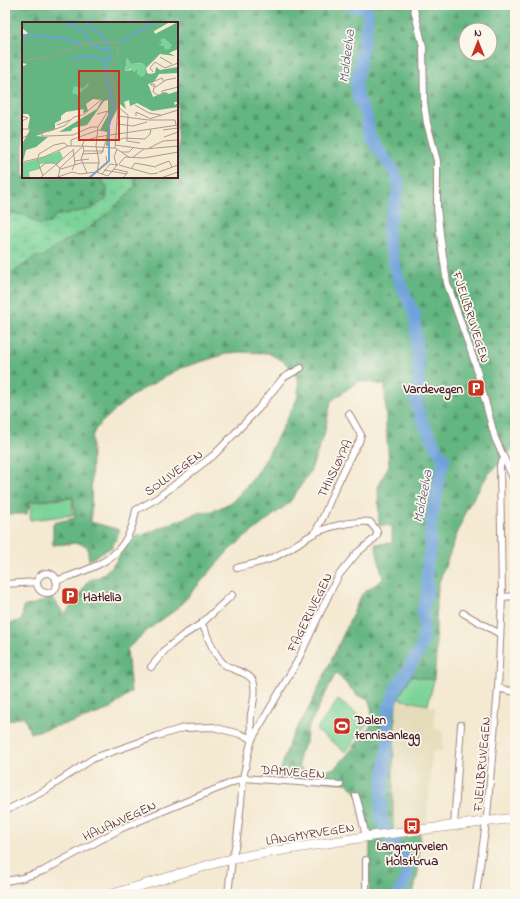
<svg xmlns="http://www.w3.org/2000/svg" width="520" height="899" viewBox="0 0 520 899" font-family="'Indie Flower',sans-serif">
	<defs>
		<pattern id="forest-firs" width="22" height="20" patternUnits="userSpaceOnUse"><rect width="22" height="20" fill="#64b581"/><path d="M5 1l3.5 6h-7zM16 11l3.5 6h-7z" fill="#54936a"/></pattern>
		<pattern id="wetland-marsh" width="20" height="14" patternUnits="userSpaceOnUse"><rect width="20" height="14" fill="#7bd399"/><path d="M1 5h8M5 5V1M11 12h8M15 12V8" fill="none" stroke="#6cb584"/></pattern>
	</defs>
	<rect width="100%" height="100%" fill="#fbf7ec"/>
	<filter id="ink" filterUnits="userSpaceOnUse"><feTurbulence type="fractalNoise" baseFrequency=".025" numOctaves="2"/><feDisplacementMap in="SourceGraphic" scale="8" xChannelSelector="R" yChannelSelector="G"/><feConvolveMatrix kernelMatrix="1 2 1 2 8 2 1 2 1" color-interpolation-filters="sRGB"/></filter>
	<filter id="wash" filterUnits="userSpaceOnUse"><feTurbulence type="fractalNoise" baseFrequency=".012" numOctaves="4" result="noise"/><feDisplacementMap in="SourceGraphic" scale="16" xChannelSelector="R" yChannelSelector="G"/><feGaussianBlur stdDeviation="0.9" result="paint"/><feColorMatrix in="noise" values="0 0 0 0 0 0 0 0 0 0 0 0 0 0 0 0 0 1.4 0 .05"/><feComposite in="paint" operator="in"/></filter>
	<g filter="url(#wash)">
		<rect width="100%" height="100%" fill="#f4e9d1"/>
		<!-- built -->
		<polygon fill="#e5dbba" points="398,699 435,707 434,728 443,731 443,750 432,752 426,833 393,837 393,771 396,702"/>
		<!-- green -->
		<g fill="#7bd399" stroke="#627962">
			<polygon points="72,498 73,515 30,520 31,502"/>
			<polygon points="411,676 434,680 428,705 398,699"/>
			<polygon points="338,700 368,722 346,752 316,730"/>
		</g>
		<!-- forest -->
		<path fill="url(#forest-firs)" stroke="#576a56" fill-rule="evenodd" d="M5,5H515V447L487,476L466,510L438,585L436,621V658L434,680L411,676L396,702L393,771V837L420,834L418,873L413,894H369L370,844L359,797L355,791L347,783L278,778L290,740L310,706L362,594L383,579L375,544L392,543V526L379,525L378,487L389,465L386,425L385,385L359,381L331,401L324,435L310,472L289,503L230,549L177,609L150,628L127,649L131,692L110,709L74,722L30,733L24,716L5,722V625L22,620L23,607L38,603L51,597L65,614L82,592L86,583L90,580L101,576L115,563L130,538L145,534L200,512L213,511L232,502L246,487L257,473L268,455L297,399L299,386L298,379L288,366L283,361L268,353L238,352L230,353L223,355L184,367L175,371L138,392L124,402L100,424L95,430L92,437L91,522L120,530L112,547L89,560L87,546L78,543L53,545V523L75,518L73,497L30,501L27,514H5V278L36,256H44L55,247L86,230L111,211L135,186V177H177V23H23V177H103L102,180L107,188V198L92,209L55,216L52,219L50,223L40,225L25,215L5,212ZM466,30H490V54H466ZM336,673L357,695L368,700L371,707L373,722L344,759L334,768L321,773L305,771L299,767V754L306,743L307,730Z"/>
		<!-- wetland -->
		<polygon fill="url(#wetland-marsh)" stroke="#627962" points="103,177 135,177 135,186 111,211 86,230 55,247 44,256 36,257 36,256 5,278 5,212 25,215 40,225 50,223 55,216 92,209 107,198 107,188 102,180"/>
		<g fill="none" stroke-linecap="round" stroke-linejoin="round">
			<!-- river -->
			<path stroke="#6ea2da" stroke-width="12" d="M349,5C355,7 362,6 367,10L368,17L365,36L356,83L358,98L367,117L369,135L396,175L399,185L397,196L388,227V239L398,278L415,316L419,382L416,402L422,421L441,456L445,458L442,466L431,524L430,550L427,566V592L423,610L424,634L421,648L395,690L389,708L387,720L389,735L381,798V816L386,833L407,863V878L398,894"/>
		</g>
	</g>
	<g filter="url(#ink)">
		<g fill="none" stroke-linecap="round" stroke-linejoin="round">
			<defs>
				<g id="street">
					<polyline points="413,5 423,47 424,103 427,123 437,161 437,208 441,242 447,283 475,363 495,438 515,482"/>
					<polyline points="315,533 324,515 333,493 352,453 359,442 361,435 349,414"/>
					<path d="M237,568C248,565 259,563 270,559C285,553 299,542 313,534C328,526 354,521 370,522L377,531V535L374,539L357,553L339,575L329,594L297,662L252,739"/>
					<circle cx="47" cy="583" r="10"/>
					<path d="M56,581C78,573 109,565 123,544C130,534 134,522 136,510L156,499L214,455L258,409L283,378L301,368"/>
					<polyline points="5,584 37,582"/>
					<polyline points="502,597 515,596"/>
					<polyline points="463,613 500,634"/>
					<path d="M201,624C205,628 206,633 208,638C212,647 217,658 224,664C232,671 252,672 254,684C256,694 253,705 251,714C250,723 251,731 252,739"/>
					<polyline points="151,667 166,649 182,636 201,624 232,595"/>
					<polyline points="498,688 515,692"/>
					<polyline points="356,796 359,806 366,837"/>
					<polyline points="5,811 44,791 94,758 157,736 184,728 213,727 240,734 252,739 248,754 243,778 241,803 237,839 232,859 228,894"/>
					<polyline points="454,826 461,725"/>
					<polyline points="5,881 22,878 43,871 122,828 243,778 340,785"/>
					<polyline points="366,894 366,860"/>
					<polyline points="476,894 487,816 498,688 502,597 500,465 504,459"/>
				</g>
				<polyline id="secondary" points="113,894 219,862 252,855 371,836 515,818"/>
			</defs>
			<!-- street casing -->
			<use href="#street" stroke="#9f847e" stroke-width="8"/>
			<!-- secondary casing -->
			<use href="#secondary" stroke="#9f847e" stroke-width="10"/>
			<!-- street -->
			<use href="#street" stroke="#fff" stroke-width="6"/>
			<!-- secondary -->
			<use href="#secondary" stroke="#fff" stroke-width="9"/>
		</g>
	</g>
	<!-- icons -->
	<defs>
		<symbol id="parking-square" viewBox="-11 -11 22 22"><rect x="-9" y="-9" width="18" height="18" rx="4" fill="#c8321e" stroke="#fbf7ec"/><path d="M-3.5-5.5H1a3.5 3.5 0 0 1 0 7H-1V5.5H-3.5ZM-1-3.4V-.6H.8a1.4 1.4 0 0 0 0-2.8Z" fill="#fff"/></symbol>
		<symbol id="stadium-square" viewBox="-11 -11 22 22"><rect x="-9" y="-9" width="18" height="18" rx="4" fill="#c8321e" stroke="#fbf7ec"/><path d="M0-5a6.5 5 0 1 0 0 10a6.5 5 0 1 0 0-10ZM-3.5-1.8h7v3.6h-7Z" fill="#fff"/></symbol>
		<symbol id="bus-square" viewBox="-11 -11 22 22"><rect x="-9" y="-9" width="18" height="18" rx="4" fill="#c8321e" stroke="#fbf7ec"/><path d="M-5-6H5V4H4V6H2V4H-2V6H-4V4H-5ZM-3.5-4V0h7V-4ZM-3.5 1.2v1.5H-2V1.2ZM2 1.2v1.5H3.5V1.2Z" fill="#fff"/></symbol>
	</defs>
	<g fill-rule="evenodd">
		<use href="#parking-square" x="466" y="378" width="20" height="20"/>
		<use href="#parking-square" x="60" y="586" width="20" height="20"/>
		<use href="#stadium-square" x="332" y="716" width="20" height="20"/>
		<use href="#bus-square" x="402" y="816" width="20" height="20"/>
	</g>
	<g text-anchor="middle" stroke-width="3.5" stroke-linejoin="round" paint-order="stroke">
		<!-- street labels -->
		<g font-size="13" fill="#4a1f2b" stroke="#fbf7ec">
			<text transform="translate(472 317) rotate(72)" y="5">FJELLBRUVEGEN</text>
			<text transform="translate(334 468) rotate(-64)" y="5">THIISLØYPA</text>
			<text transform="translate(173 472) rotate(-36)" y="5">SOLLIVEGEN</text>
			<text transform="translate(309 612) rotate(-64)" y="5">FAGERLIVEGEN</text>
			<text transform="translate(481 764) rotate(-85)" y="5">FJELLBRUVEGEN</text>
			<text transform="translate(293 771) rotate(4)" y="5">DAMVEGEN</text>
			<text transform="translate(119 820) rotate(-25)" y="5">HAUANVEGEN</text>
			<text transform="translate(310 833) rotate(-9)" y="5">LANGMYRVEGEN</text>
		</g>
		<!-- poi labels -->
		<g font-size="13" font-weight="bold" fill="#4a1f2b" stroke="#fbf7ec" text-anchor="start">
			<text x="463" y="393" text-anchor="end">Vardevegen</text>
			<text x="83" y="601">Hatlelia</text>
			<text x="355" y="724">Dalen<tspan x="355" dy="15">tennisanlegg</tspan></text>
			<text x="412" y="850" text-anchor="middle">Langmyrveien<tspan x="412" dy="15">Holstbrua</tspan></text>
		</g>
		<!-- water labels -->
		<g font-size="14" font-style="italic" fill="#585371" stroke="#fbf7ec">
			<text transform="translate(346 56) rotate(-83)" y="5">Moldeelva</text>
			<text transform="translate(422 496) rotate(-79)" y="5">Moldeelva</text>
		</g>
	</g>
	<!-- overview -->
	<g transform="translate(22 22)">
		<rect width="156" height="156" fill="#f4e9d1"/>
		<path d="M38,129L41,136L35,143L33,141L17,142L16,137Z" fill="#7bd399"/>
		<path d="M0,0H148L132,9L133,12L156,0V27L147,31L153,34L138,32L124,46L125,51L128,52L133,51L134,45L138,48L156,45V51L137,52L132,60L126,62L131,75L143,70L147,72L156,69V80H152L153,83L156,81V85L130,89L115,81L108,84L107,78L102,80L104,87L98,82L87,103V124H84L85,110L78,108L86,93V78L82,79L65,103L51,106L49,109L37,110L75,87L80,78L71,77L64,82L66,89L61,91L62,87L44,90L39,94V98L33,101V107L14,114L26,115L14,125L4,128L1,139L0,122L8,108L6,106L8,95L6,92H0V45L5,42L0,41V15L6,11L0,6ZM105,36L109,42L120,41L123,44L122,54L115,51L117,47L103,49Z" fill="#64b581" fill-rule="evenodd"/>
		<path d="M142,16L150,23L148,27L143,28L142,24L136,23L140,21L138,18ZM105,36L109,42L121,41L124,45L123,53L119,55L115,52L117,47L112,50L109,47L103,49ZM66,61L67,63L56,73L50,71L52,64L61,66Z" fill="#7bd399"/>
		<path d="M16,137L18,147L7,150L8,156H0V141Z" fill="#7bd399"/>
		<path fill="none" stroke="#6ea2da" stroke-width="2" d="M42,0L60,8L68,20M63,0L82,15L87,28M0,13L41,16L60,22M97,21L133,0M69,23L87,29M48,37L67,34L85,39M67,156L87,139V104L91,84L83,45L89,32"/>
		<path fill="none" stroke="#b0988f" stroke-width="1" d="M138,35L150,42M0,39L27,35L64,22L96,20V30L89,48L96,84L93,126M131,50L128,46L133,40L143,46L156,41M133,59L140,56L142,60M132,65L128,62H132L133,65M136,73L131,70L132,66L144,58L154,56M140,74V69L156,65M113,83L127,91L139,93M96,85L106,93L105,116M75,92L86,89L76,105M61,93L80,77M0,94L6,96L0,99M96,94L126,98M114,94V90L127,96M127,97L156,88M126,98H153L154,103M95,102L111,104L125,100M35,103L48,98M0,107H6L8,109L5,114L0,116M141,108L156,106M17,110L28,109L42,104L52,95L60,93M19,110L20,114H26L51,113L69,105H76L74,124L77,139L75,150M142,115L156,110M105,116V119L118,121M94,119L102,116L123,117L128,112L129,107M0,122L8,113M93,123L122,127L156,124M49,124V118L76,108L83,109M60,124L93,126L107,135M61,124L62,129L59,137L65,151M127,126L141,119L156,118M62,129H82M100,130H107L112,125M60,132L80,131L85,115M111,135L122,127M16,136L17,132L32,123L42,121L46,124M15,137L21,154M52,139L67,137M0,140L22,135L46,124H60L62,119L75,115L156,103M97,142L103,135L122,136L156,130M97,143L129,152L136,151M95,144L92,135L95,127M134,144L147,139L150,145M17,146L24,141H32L39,147L59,141H78M92,147L106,150L101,156M109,147L113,141L134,145M50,148L53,142L51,127M76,148L85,140L84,134M82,148L105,152M137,150L156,143M80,152L88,142L95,143M18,156L51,128M33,156L50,150L58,152L74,150L86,154L96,142M36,156L38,146L61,124M66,156H93M139,156L156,150"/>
		<path fill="#c8321e" fill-opacity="0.15" stroke="#c8321e" stroke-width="2" d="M57,49H97V118H57Z"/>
		<rect width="156" height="156" fill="none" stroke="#4a1f2b" stroke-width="2"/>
	</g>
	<!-- margin -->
	<rect width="520" height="899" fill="none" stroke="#fbf7ec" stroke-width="20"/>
	<!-- north arrow -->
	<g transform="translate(478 42)"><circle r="19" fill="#fbf7ec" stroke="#b4a19f"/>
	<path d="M0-3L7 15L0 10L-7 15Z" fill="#c8321e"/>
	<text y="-6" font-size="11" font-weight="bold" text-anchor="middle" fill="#4a1f2b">N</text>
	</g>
</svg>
